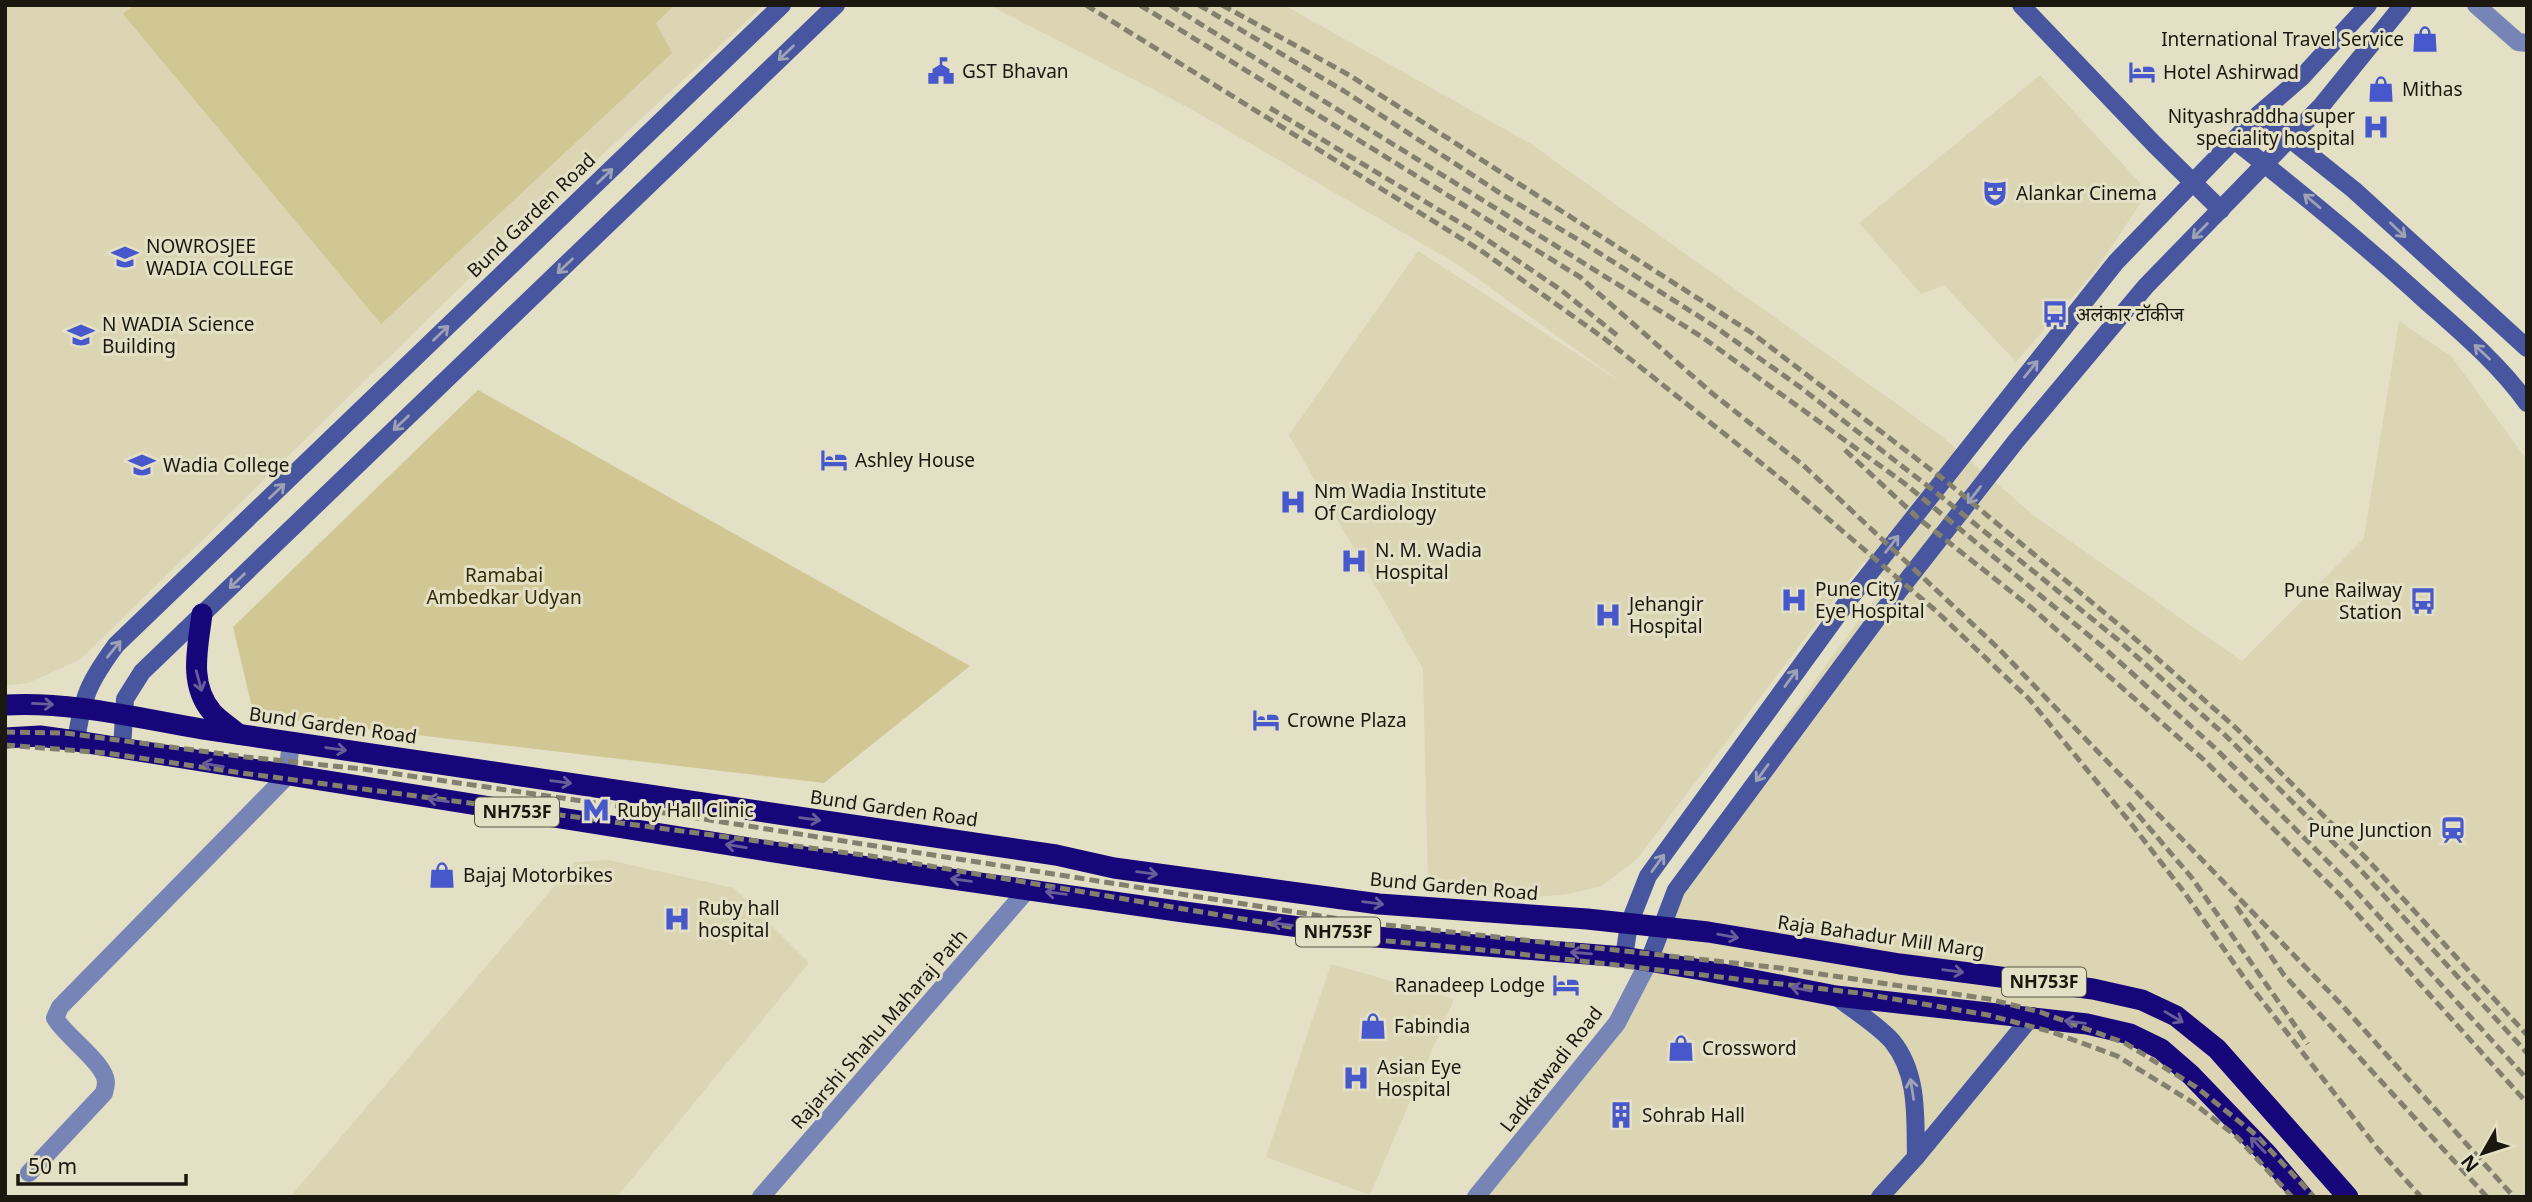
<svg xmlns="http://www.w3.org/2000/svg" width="2532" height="1202" viewBox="0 0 2532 1202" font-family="'Noto Sans','Noto Sans Devanagari',sans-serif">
	<rect width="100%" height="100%" fill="#e4e0c6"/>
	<!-- built -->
	<g fill="#dbd5b4">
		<polygon points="5,5 764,5 478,270 81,659 28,683 5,686"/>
		<polygon points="989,5 1284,5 1531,144 1939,434 2037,518 2242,661 2364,538 2399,321 2451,356 2527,460 2527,1197 1474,1197 1615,1023 1653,939 1660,907 1821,672 1887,582 1864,561 1637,859 1602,886 1569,894 1536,897 1428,886 1423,669 1289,435 1418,251 1624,384 1457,264 1191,109"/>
		<polygon points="2040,75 2140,183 2144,198 2096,270 2016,362 1944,285 1921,294 1859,223"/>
		<polygon points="609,860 734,888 809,963 617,1197 290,1197 575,862"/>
		<polygon points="1331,964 1454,999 1370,1195 1266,1157"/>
	</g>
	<!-- green -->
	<g fill="#d1c794">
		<polygon points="134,5 675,5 656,23 672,53 381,324 123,14"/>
		<polygon points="478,390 970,666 824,783 254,716 233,627"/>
	</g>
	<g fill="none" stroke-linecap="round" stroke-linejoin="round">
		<!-- street -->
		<g stroke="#7684b6" stroke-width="18">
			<polyline points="2476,5 2518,42 2527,43"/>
			<path d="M29,1173L104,1093C105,1089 106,1086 106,1082C105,1063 65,1036 55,1018L60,1007L287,776L291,742"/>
			<polyline points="761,1197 1028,889"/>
			<polyline points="1476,1197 1617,1023 1649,961"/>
		</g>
		<!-- secondary -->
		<g stroke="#47569e" stroke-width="18">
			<polyline points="2021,5 2155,145 2221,210"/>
			<polyline points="2259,114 2354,190 2527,348"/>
			<path d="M2234,140C2300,192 2364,244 2426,301C2462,333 2499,364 2527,403"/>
			<path d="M76,741C83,695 89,682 116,645L782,5"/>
			<polyline points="122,749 125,699 142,672 836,5"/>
			<polyline points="1624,957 1629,924 1648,876 1850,598 2116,262 2259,114 2302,77 2368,5"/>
			<polyline points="1649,961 1676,890 1876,620 2016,441 2146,286 2322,105 2403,5"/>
			<path d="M1836,996C1854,1011 1877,1024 1892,1041C1919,1074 1915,1118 1916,1157"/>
			<polyline points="1880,1197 1916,1157 2032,1016"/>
		</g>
		<!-- highway -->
		<g stroke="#17067a" stroke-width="21">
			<path d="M202,614C198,647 188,684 212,712C219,720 230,727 238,734"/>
			<path d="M5,705C71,701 137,718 202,729L1056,855L1114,868L1379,904L1587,919L1708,932L1900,964L2093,989L2142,1000L2176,1016L2217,1049L2348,1197"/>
			<polyline points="5,738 40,736 76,741 881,869 1184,912 1376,937 1624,957 1702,970 1836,996 2087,1024 2130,1034 2161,1049 2191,1075 2267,1154 2303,1197"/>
		</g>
		<!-- rail -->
		<g stroke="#83806e" stroke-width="5" stroke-dasharray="10 5" stroke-linecap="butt">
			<polyline points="1086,5 1483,252 1605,339 1785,482 1935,610 2029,699 2129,821 2184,892 2245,979 2378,1149 2421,1197"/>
			<polyline points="1140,5 1580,277 1713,394 1803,465 1997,647 2341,1004 2514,1197"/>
			<polyline points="1170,5 1702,337 1904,483 2103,647 2215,748 2345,879 2527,1079"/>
			<polyline points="1199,5 1344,91 1503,195 1582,242 1714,326 1800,387 1938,494 2117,639 2225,735 2357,866 2527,1053"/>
			<polyline points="1222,5 1349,75 1752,333 1947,482 2124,629 2236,728 2368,860 2527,1035"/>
			<polyline points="1270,108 1477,233 1561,290 1618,336"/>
			<polyline points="1845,450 1918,518 2033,609 2204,760 2341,896 2527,1103"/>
			<polyline points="5,732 65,733 246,757 363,769 678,815 1359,922 1780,968 1989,999 2040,1012 2125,1043 2196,1087 2256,1135 2314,1197"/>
			<polyline points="5,745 106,753 242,773 871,856 1355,938 1494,951 1859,993 1988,1015 2052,1032 2117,1056 2192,1102 2237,1137 2292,1197"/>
			<polyline points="2128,803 2192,878 2308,1044"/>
			<polyline points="2236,906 2284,975 2487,1197"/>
		</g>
	</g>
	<!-- one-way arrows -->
	<defs><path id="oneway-shaft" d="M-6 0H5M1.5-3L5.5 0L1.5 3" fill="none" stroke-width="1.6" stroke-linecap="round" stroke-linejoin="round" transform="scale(1.75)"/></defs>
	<g stroke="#9da2b4">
		<use href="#oneway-shaft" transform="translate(786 53) rotate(136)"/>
		<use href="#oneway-shaft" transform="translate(605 176) rotate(-44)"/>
		<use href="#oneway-shaft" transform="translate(2312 201) rotate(-140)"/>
		<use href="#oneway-shaft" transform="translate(2398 230) rotate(43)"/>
		<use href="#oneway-shaft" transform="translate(2200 231) rotate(135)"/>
		<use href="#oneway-shaft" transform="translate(565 266) rotate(136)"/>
		<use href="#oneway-shaft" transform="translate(441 333) rotate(-44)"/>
		<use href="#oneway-shaft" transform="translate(2482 352) rotate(-137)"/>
		<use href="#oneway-shaft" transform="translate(2031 369) rotate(-51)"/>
		<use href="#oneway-shaft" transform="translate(401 423) rotate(136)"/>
		<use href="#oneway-shaft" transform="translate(277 491) rotate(-44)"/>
		<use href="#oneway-shaft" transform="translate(1974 495) rotate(128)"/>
		<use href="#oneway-shaft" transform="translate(1892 544) rotate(-52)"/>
		<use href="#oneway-shaft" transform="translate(237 581) rotate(136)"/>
		<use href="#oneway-shaft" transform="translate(114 649) rotate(-51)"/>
		<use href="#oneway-shaft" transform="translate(1791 678) rotate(-54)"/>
		<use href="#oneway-shaft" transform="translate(1762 773) rotate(126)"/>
		<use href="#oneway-shaft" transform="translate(1658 863) rotate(-54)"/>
		<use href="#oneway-shaft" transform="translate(1912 1089) rotate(-99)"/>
	</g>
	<g stroke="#695d98">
		<use href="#oneway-shaft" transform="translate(199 681) rotate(75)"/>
		<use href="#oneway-shaft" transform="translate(43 704) rotate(3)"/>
		<use href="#oneway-shaft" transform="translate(336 749) rotate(8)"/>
		<use href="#oneway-shaft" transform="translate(213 765) rotate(-171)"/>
		<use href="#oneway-shaft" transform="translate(561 782) rotate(8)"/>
		<use href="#oneway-shaft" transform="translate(438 800) rotate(-171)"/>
		<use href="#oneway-shaft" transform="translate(810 819) rotate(8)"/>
		<use href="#oneway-shaft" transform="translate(736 846) rotate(-171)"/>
		<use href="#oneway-shaft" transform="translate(1147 873) rotate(8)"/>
		<use href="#oneway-shaft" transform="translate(961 880) rotate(-172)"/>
		<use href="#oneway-shaft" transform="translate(1056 893) rotate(-172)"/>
		<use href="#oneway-shaft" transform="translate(1373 903) rotate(7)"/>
		<use href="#oneway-shaft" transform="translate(1282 924) rotate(-173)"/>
		<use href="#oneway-shaft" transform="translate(1728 936) rotate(10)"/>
		<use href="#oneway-shaft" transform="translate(1581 953) rotate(-175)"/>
		<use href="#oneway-shaft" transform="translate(1953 971) rotate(7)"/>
		<use href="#oneway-shaft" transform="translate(1801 989) rotate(-169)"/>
		<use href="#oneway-shaft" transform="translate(2174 1017) rotate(31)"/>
		<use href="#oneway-shaft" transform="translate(2075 1022) rotate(-173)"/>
		<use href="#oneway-shaft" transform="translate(2258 1145) rotate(-134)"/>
	</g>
	<!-- icons -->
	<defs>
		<symbol id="shop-bare" viewBox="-9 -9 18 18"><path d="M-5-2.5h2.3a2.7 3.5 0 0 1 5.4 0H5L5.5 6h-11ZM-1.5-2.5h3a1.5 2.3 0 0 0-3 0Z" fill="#4757cc" stroke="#e4e0c6" stroke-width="2.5" paint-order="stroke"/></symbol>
		<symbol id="civic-bare" viewBox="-9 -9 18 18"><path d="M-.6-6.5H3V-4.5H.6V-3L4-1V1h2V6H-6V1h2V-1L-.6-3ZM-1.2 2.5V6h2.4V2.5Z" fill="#4757cc" stroke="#e4e0c6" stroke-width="2.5" paint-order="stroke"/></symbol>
		<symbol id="hotel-bare" viewBox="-9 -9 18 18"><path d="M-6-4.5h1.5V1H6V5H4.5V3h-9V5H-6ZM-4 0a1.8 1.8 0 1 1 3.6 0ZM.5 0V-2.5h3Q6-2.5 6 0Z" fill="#4757cc" stroke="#e4e0c6" stroke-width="2.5" paint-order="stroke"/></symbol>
		<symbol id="hospital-bare" viewBox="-9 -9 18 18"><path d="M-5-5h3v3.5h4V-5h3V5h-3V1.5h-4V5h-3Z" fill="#4757cc" stroke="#e4e0c6" stroke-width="2.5" paint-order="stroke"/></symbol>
		<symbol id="theatre-bare" viewBox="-9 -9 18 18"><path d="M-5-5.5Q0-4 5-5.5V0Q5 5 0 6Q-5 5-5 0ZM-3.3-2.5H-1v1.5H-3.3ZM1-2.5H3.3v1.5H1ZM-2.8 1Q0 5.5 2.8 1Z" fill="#4757cc" stroke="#e4e0c6" stroke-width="2.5" paint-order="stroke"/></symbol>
		<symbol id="university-bare" viewBox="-9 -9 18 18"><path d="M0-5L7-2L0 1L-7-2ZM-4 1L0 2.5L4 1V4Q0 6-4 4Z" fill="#4757cc" stroke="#e4e0c6" stroke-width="2.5" paint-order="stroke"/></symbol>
		<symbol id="bus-bare" viewBox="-9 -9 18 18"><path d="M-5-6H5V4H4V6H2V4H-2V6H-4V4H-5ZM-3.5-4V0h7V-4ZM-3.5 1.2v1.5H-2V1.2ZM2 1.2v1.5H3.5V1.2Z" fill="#4757cc" stroke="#e4e0c6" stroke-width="2.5" paint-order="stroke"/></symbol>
		<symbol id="school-bare" viewBox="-9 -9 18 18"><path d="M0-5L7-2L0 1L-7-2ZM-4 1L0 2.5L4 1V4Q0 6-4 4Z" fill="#4757cc" stroke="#e4e0c6" stroke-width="2.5" paint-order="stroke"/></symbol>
		<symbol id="metro-bare" viewBox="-9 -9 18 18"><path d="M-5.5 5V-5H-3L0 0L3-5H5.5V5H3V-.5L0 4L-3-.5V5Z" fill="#4757cc" stroke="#e4e0c6" stroke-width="2.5" paint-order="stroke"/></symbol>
		<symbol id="station-bare" viewBox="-9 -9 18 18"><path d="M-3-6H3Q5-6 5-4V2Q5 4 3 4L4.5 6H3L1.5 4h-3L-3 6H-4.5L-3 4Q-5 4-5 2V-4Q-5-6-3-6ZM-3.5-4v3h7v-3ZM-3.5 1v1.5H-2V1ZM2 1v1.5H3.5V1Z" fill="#4757cc" stroke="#e4e0c6" stroke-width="2.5" paint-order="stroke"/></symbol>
		<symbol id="building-bare" viewBox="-9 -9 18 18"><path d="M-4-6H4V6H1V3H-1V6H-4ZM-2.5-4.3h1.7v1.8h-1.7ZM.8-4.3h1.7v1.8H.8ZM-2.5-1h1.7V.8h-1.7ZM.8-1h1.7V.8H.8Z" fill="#4757cc" stroke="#e4e0c6" stroke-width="2.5" paint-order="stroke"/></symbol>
	</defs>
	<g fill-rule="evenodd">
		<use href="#shop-bare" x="2406" y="20" width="38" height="38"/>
		<use href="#civic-bare" x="922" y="52" width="38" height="38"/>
		<use href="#hotel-bare" x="2123" y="53" width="38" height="38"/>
		<use href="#shop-bare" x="2362" y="70" width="38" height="38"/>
		<use href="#hospital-bare" x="2357" y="108" width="38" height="38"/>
		<use href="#theatre-bare" x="1976" y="174" width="38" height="38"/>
		<use href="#university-bare" x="106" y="238" width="38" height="38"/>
		<use href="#bus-bare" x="2036" y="295" width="38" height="38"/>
		<use href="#university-bare" x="62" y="316" width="38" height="38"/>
		<use href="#hotel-bare" x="815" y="441" width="38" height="38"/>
		<use href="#school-bare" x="123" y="446" width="38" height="38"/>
		<use href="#hospital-bare" x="1274" y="483" width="38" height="38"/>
		<use href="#hospital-bare" x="1335" y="542" width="38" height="38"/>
		<use href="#hospital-bare" x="1775" y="581" width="38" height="38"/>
		<use href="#bus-bare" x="2404" y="582" width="38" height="38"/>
		<use href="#hospital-bare" x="1589" y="596" width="38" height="38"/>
		<use href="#hotel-bare" x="1247" y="701" width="38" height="38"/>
		<use href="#metro-bare" x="577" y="791" width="38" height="38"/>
		<use href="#station-bare" x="2434" y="811" width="38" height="38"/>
		<use href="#shop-bare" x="423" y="856" width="38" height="38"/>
		<use href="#hospital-bare" x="658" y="900" width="38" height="38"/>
		<use href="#hotel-bare" x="1547" y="966" width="38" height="38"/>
		<use href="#shop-bare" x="1354" y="1007" width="38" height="38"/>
		<use href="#shop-bare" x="1662" y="1029" width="38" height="38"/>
		<use href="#hospital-bare" x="1337" y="1059" width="38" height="38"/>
		<use href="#building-bare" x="1602" y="1096" width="38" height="38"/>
	</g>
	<g text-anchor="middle" stroke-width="6" stroke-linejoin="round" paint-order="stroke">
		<!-- shield labels -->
		<g fill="#e4e0c6" stroke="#575446" stroke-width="2">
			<rect x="475" y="797.5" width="84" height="29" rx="5"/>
			<rect x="1296" y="917.5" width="84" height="29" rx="5"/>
			<rect x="2002" y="967.5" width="84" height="29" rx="5"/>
		</g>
		<g font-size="18" font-weight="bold" fill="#1a180f">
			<text x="517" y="818">NH753F</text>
			<text x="1338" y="938">NH753F</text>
			<text x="2044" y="988">NH753F</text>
		</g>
		<!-- poi labels -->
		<g font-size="19" fill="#1a180f" stroke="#e4e0c6" text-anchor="start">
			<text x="2404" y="46" text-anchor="end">International Travel Service</text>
			<text x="962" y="78">GST Bhavan</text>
			<text x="2163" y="79">Hotel Ashirwad</text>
			<text x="2402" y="96">Mithas</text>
			<text x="2355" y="123" text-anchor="end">Nityashraddha super<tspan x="2355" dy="22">speciality hospital</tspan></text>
			<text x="2016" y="200">Alankar Cinema</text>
			<text x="146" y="253">NOWROSJEE<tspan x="146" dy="22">WADIA COLLEGE</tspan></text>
			<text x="2076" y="321">अलंकार टॉकीज</text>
			<text x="102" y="331">N WADIA Science<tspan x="102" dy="22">Building</tspan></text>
			<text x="855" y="467">Ashley House</text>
			<text x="163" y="472">Wadia College</text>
			<text x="1314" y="498">Nm Wadia Institute<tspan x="1314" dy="22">Of Cardiology</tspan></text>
			<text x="1375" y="557">N. M. Wadia<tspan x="1375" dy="22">Hospital</tspan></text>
			<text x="1815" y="596">Pune City<tspan x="1815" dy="22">Eye Hospital</tspan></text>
			<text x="2402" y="597" text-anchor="end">Pune Railway<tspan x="2402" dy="22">Station</tspan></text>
			<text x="1629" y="611">Jehangir<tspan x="1629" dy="22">Hospital</tspan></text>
			<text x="1287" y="727">Crowne Plaza</text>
			<text x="617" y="817">Ruby Hall Clinic</text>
			<text x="2432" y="837" text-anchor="end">Pune Junction</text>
			<text x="463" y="882">Bajaj Motorbikes</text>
			<text x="698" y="915">Ruby hall<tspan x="698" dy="22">hospital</tspan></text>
			<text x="1545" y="992" text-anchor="end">Ranadeep Lodge</text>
			<text x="1394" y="1033">Fabindia</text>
			<text x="1702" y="1055">Crossword</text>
			<text x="1377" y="1074">Asian Eye<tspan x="1377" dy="22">Hospital</tspan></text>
			<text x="1642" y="1122">Sohrab Hall</text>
		</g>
		<!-- street labels -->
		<g font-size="19" fill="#1a180f" stroke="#e4e0c6">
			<text transform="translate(531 215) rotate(-44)" y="7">Bund Garden Road</text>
			<text transform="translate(333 725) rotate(8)" y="7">Bund Garden Road</text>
			<text transform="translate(894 808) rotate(8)" y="7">Bund Garden Road</text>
			<text transform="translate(1454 886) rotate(5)" y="7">Bund Garden Road</text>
			<text transform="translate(1881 936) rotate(8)" y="7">Raja Bahadur Mill Marg</text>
			<text transform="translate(879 1029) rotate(-49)" y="7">Rajarshi Shahu Maharaj Path</text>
			<text transform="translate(1551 1069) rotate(-52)" y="7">Ladkatwadi Road</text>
		</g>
		<!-- park labels -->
		<g font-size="19" fill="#322b03" stroke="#e4e0c6">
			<text x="504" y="582">Ramabai<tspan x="504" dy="22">Ambedkar Udyan</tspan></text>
		</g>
	</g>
	<!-- border -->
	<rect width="2532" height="1202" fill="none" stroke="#1a180f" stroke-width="14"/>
	<!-- north arrow -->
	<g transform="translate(2483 1153) rotate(231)" stroke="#e4e0c6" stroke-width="5" paint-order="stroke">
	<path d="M0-5L12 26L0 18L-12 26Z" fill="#1a180f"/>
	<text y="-10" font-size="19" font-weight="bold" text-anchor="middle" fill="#1a180f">N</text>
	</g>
	<!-- scale -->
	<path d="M18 1174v10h168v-10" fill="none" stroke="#1a180f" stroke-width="3.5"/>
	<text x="28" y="1174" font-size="21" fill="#1a180f" stroke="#e4e0c6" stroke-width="5" paint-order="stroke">50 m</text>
</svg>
